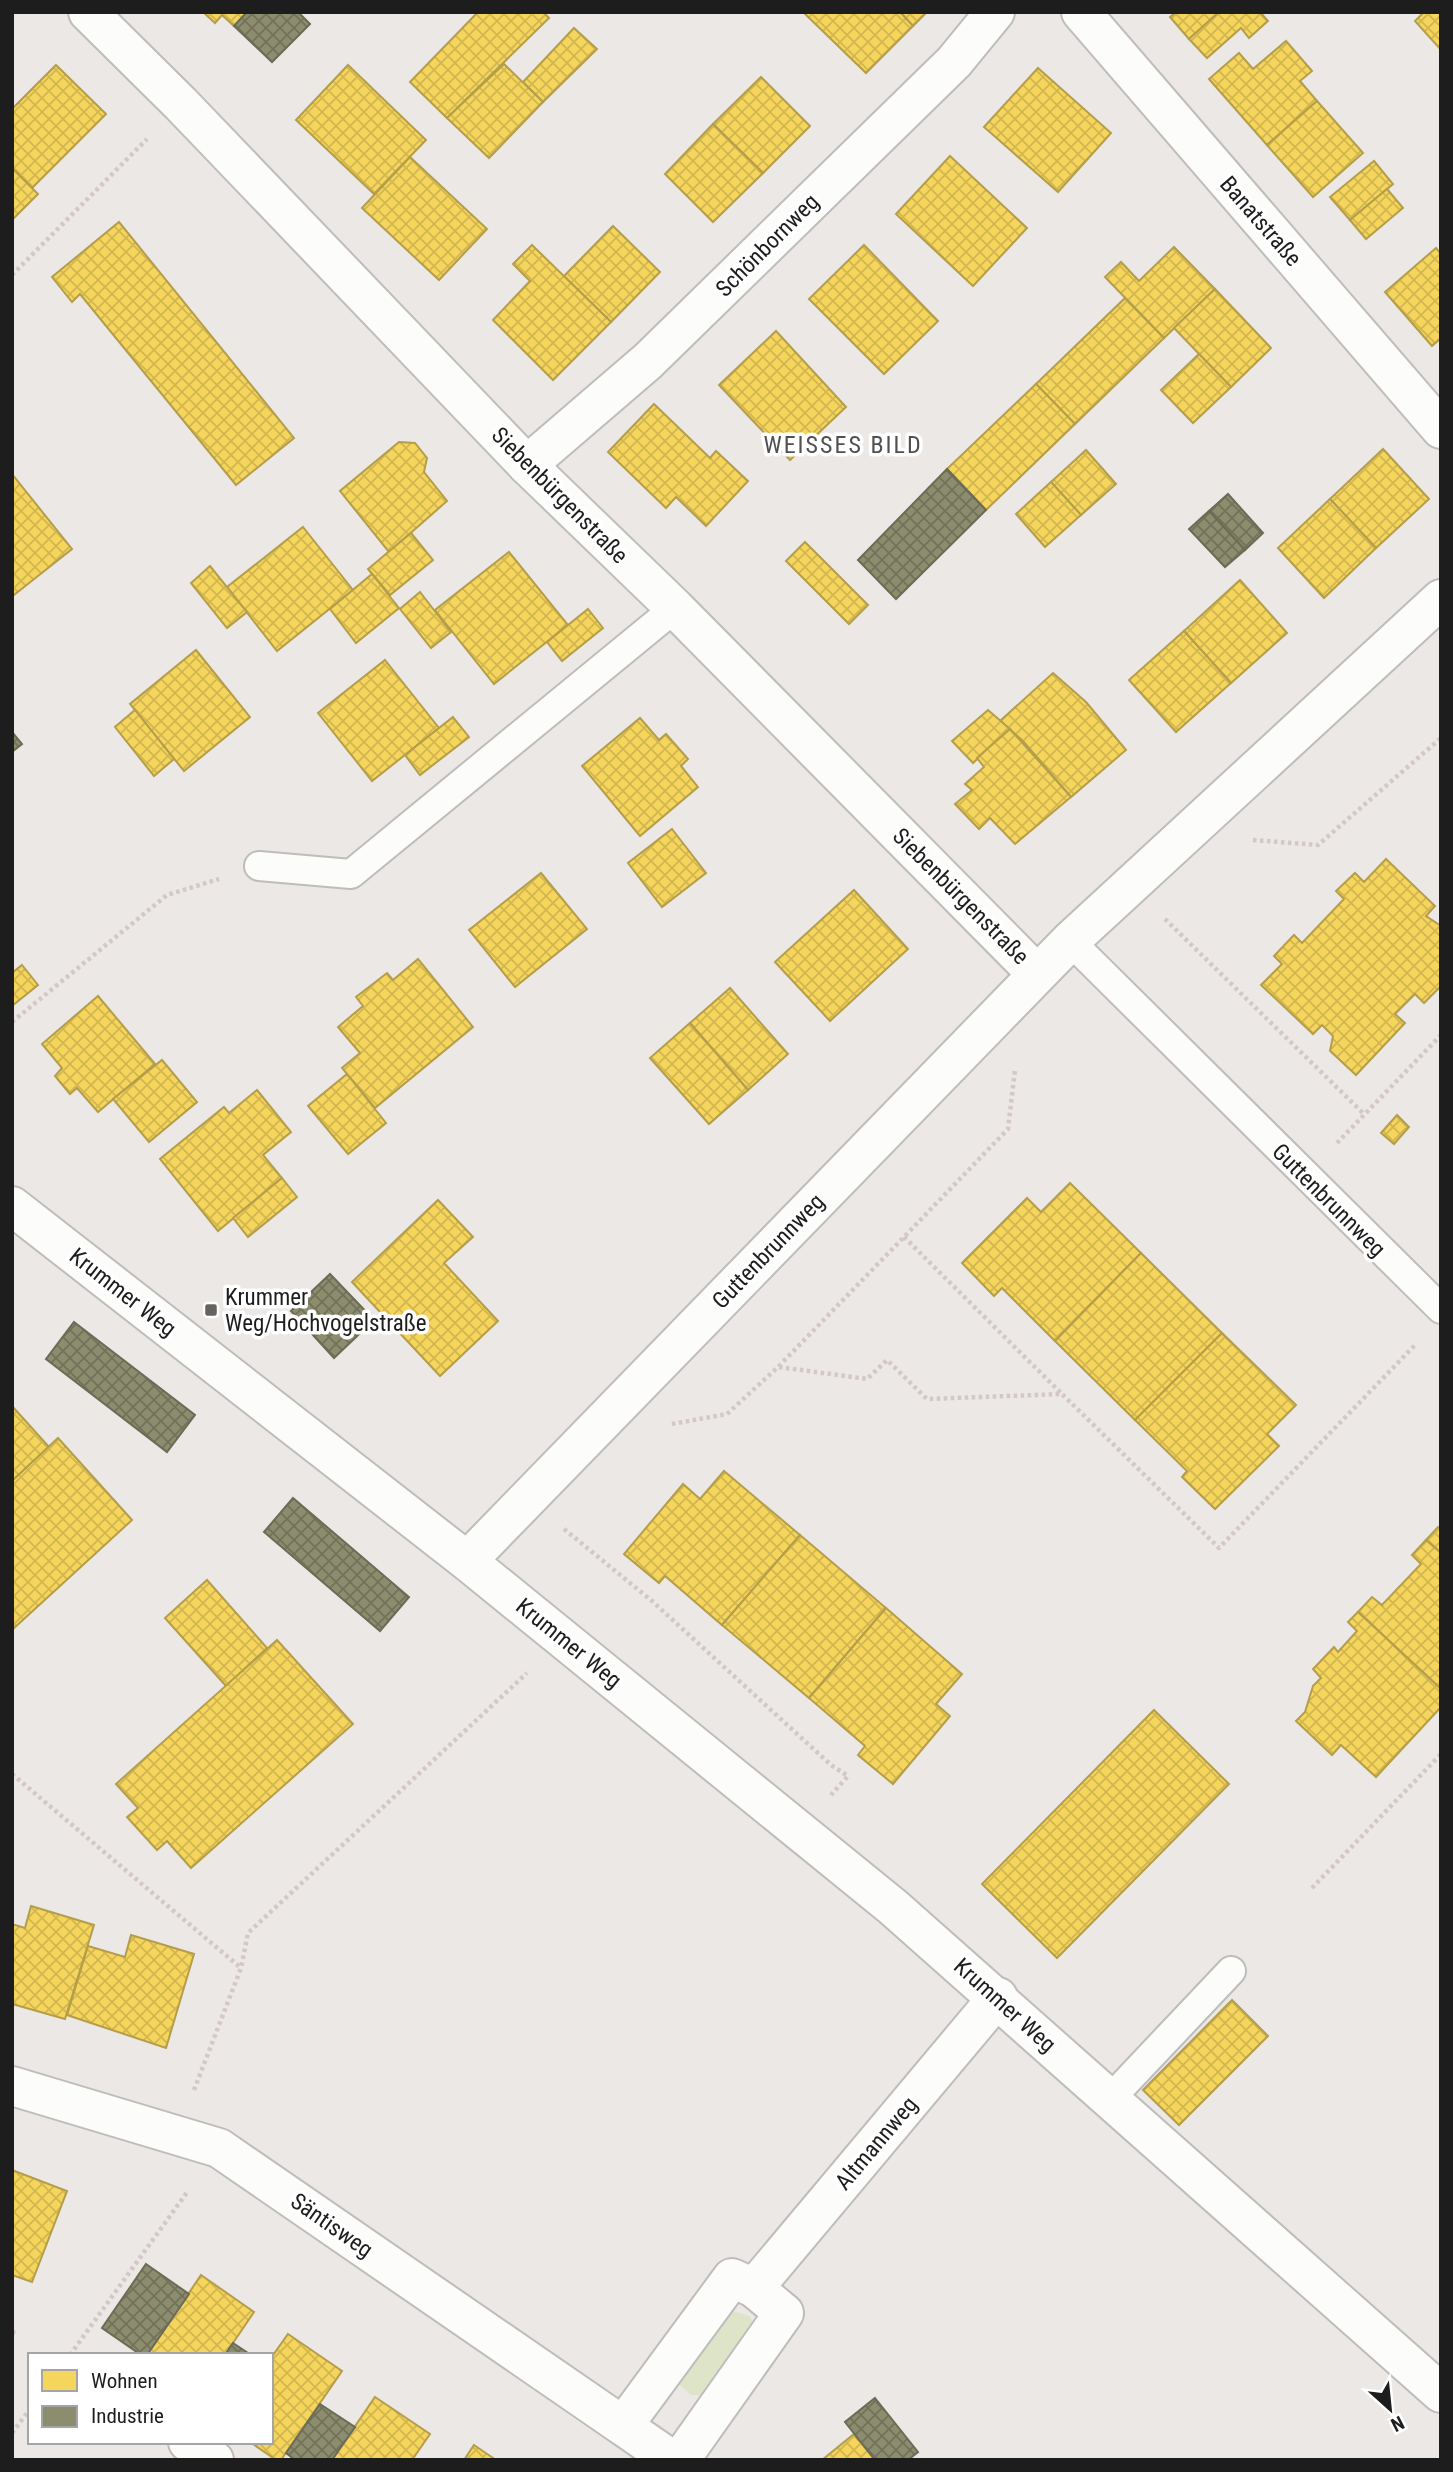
<svg xmlns="http://www.w3.org/2000/svg" width="1453" height="2472" viewBox="0 0 1453 2472" font-family="'Roboto Condensed',sans-serif">
	<defs>
		<pattern id="homes-cross-hatch" width="8" height="8" patternUnits="userSpaceOnUse" patternTransform="scale(1.75)"><rect width="8" height="8" fill="#f6d55c"/><path d="M0 0l8 8M0 8l8-8" fill="none" stroke="#d2b650"/></pattern>
		<pattern id="industry-cross-hatch" width="8" height="8" patternUnits="userSpaceOnUse" patternTransform="scale(1.75)"><rect width="8" height="8" fill="#8c8c6e"/><path d="M0 0l8 8M0 8l8-8" fill="none" stroke="#72725a"/></pattern>
	</defs>
	<rect width="100%" height="100%" fill="#ebe8e6"/>
	<!-- grass -->
	<polygon fill="#dde4c8" points="730,2310 749,2316 754,2324 708,2395 691,2395 679,2384 678,2376"/>
	<!-- homes -->
	<g fill="url(#homes-cross-hatch)" stroke="#b59e49" stroke-width="2">
		<polygon points="203,12 247,12 234,26 222,15 215,23"/>
		<polygon points="478,12 543,12 549,18 447,118 410,82"/>
		<polygon points="900,12 927,12 913,26"/>
		<polygon points="900,12 913,26 866,73 804,13"/>
		<polygon points="1176,12 1219,12 1189,39 1170,17"/>
		<polygon points="1219,12 1260,12 1268,21 1249,38 1241,28 1207,58 1189,39"/>
		<polygon points="1424,12 1441,12 1441,50 1415,21"/>
		<polygon points="574,28 597,49 543,102 523,82"/>
		<polygon points="1286,41 1312,71 1300,81 1317,101 1267,145 1209,79 1239,53 1253,69"/>
		<polygon points="504,64 543,102 489,158 447,118"/>
		<polygon points="56,65 106,114 32,188 12,168 12,109"/>
		<polygon points="348,65 426,140 374,194 296,120"/>
		<polygon points="1038,68 1111,133 1058,192 984,127"/>
		<polygon points="761,77 810,126 763,173 713,124"/>
		<polygon points="1317,101 1363,153 1313,197 1267,145"/>
		<polygon points="713,124 763,173 713,222 665,174"/>
		<polygon points="950,156 1027,228 973,286 896,214"/>
		<polygon points="410,157 487,229 439,280 362,208"/>
		<polygon points="1374,161 1393,184 1350,220 1330,197"/>
		<polygon points="12,168 38,194 12,220"/>
		<polygon points="1387,189 1403,208 1366,239 1350,220"/>
		<polygon points="119,222 294,438 236,485 80,294 72,302 52,277"/>
		<polygon points="613,226 660,272 611,322 564,276"/>
		<polygon points="532,245 611,322 553,380 493,320 530,281 513,264"/>
		<polygon points="864,245 938,321 884,374 809,299"/>
		<polygon points="1174,247 1215,289 1164,338 1105,277 1121,262 1139,281"/>
		<polygon points="1436,248 1441,254 1441,338 1432,346 1385,292"/>
		<polygon points="1215,289 1271,348 1231,387 1174,328"/>
		<polygon points="1125,298 1164,338 1075,424 1036,384"/>
		<polygon points="776,331 846,407 790,460 719,385"/>
		<polygon points="1199,354 1231,387 1193,423 1161,390"/>
		<polygon points="1036,384 1075,424 986,510 947,469"/>
		<polygon points="654,404 710,458 716,451 748,481 706,526 676,497 666,508 608,452"/>
		<polygon points="399,442 415,443 427,458 424,472 447,501 389,552 340,491"/>
		<polygon points="1383,449 1429,499 1376,548 1330,499"/>
		<polygon points="1086,450 1116,484 1081,515 1051,482"/>
		<polygon points="12,474 72,549 14,595 12,593"/>
		<polygon points="1051,482 1081,515 1045,547 1016,514"/>
		<polygon points="1330,499 1376,548 1324,598 1278,548"/>
		<polygon points="303,527 353,590 277,651 227,587"/>
		<polygon points="411,533 433,560 390,595 368,569"/>
		<polygon points="805,542 868,605 849,624 786,561"/>
		<polygon points="509,552 568,625 494,684 435,610"/>
		<polygon points="210,566 247,612 227,628 191,583"/>
		<polygon points="372,574 399,608 356,643 330,609"/>
		<polygon points="1240,580 1287,633 1231,683 1184,631"/>
		<polygon points="420,592 451,632 431,648 400,609"/>
		<polygon points="588,609 603,628 562,661 547,642"/>
		<polygon points="1184,631 1231,683 1176,732 1129,680"/>
		<polygon points="196,650 250,717 184,771 130,704"/>
		<polygon points="385,660 439,728 372,781 318,713"/>
		<polygon points="1053,673 1086,702 1126,750 1071,797 1023,741 1000,721"/>
		<polygon points="135,710 174,759 154,776 115,727"/>
		<polygon points="988,710 1010,729 973,763 952,741"/>
		<polygon points="453,717 469,737 420,775 405,755"/>
		<polygon points="640,718 659,740 666,734 688,759 681,766 698,787 640,836 582,766"/>
		<polygon points="1010,729 1071,797 1015,844 990,818 979,829 955,804 972,790 965,784 984,767 977,758"/>
		<polygon points="672,829 706,873 662,907 628,863"/>
		<polygon points="1386,859 1435,906 1426,916 1441,926 1441,986 1424,1003 1415,994 1395,1014 1405,1023 1356,1075 1330,1051 1333,1036 1322,1025 1313,1034 1261,985 1282,964 1274,956 1294,935 1302,943 1344,899 1336,891 1355,873 1364,882"/>
		<polygon points="541,873 587,929 515,987 469,930"/>
		<polygon points="854,890 908,949 830,1021 775,962"/>
		<polygon points="418,959 473,1027 375,1108 342,1068 360,1053 338,1027 363,1006 356,997 387,973 393,980"/>
		<polygon points="22,965 38,985 12,1006 12,973"/>
		<polygon points="730,988 788,1054 748,1090 690,1023"/>
		<polygon points="98,996 155,1064 98,1112 77,1088 70,1094 55,1076 62,1068 42,1044"/>
		<polygon points="690,1023 748,1090 709,1124 650,1058"/>
		<polygon points="162,1060 197,1102 149,1142 113,1099"/>
		<polygon points="347,1074 386,1123 348,1154 308,1106"/>
		<polygon points="257,1090 291,1132 263,1155 282,1178 218,1231 160,1159 224,1107 229,1113"/>
		<polygon points="1397,1115 1409,1127 1394,1144 1381,1133"/>
		<polygon points="282,1178 297,1197 248,1237 233,1218"/>
		<polygon points="1070,1183 1141,1253 1055,1341 1002,1288 994,1296 962,1263 1027,1198 1041,1212"/>
		<polygon points="438,1200 473,1237 444,1263 498,1321 440,1376 352,1282"/>
		<polygon points="1141,1253 1222,1333 1135,1420 1055,1341"/>
		<polygon points="1222,1333 1296,1405 1267,1434 1279,1446 1215,1509 1182,1477 1187,1471 1135,1420"/>
		<polygon points="12,1406 49,1447 12,1481"/>
		<polygon points="58,1438 132,1520 12,1630 12,1481"/>
		<polygon points="724,1471 800,1535 722,1625 665,1576 659,1583 624,1554 683,1484 700,1499"/>
		<polygon points="1438,1527 1441,1529 1441,1553 1426,1540"/>
		<polygon points="800,1535 886,1608 809,1698 722,1625"/>
		<polygon points="1426,1540 1441,1553 1441,1689 1358,1612 1372,1597 1382,1605 1421,1564 1412,1555"/>
		<polygon points="207,1580 267,1648 226,1686 165,1618"/>
		<polygon points="886,1608 962,1674 936,1704 950,1716 893,1784 858,1755 865,1746 809,1698"/>
		<polygon points="1358,1612 1441,1689 1441,1707 1376,1777 1341,1745 1332,1755 1296,1721 1305,1712 1313,1686 1321,1678 1313,1669 1334,1647 1338,1652 1357,1631 1348,1622"/>
		<polygon points="277,1640 353,1724 191,1868 167,1841 157,1850 127,1817 138,1808 116,1784"/>
		<polygon points="1154,1710 1229,1784 1057,1958 982,1884"/>
		<polygon points="31,1906 94,1925 65,2019 12,2004 12,1924 25,1928"/>
		<polygon points="131,1935 194,1954 166,2048 67,2015 88,1946 125,1957"/>
		<polygon points="1232,2000 1268,2036 1179,2125 1143,2090"/>
		<polygon points="12,2170 67,2191 32,2282 12,2275"/>
		<polygon points="201,2275 254,2312 233,2343 225,2355 147,2355"/>
		<polygon points="288,2334 342,2371 281,2460 276,2460 250,2442 271,2442 271,2358"/>
		<polygon points="375,2397 430,2434 412,2460 332,2460"/>
		<polygon points="854,2434 875,2460 822,2460"/>
		<polygon points="474,2445 496,2460 464,2460"/>
	</g>
	<!-- industry -->
	<g fill="url(#industry-cross-hatch)" stroke="#6b6b56" stroke-width="2">
		<polygon points="247,12 298,12 310,24 272,62 234,26"/>
		<polygon points="947,469 986,510 896,599 858,560"/>
		<polygon points="1228,494 1263,533 1245,550 1209,511"/>
		<polygon points="1209,511 1245,550 1225,567 1189,529"/>
		<polygon points="12,732 22,744 12,752"/>
		<polygon points="330,1274 374,1320 334,1358 291,1311"/>
		<polygon points="74,1322 195,1415 167,1452 46,1359"/>
		<polygon points="293,1498 409,1597 380,1631 264,1532"/>
		<polygon points="146,2264 189,2294 147,2355 141,2355 102,2328"/>
		<polygon points="233,2343 251,2355 225,2355"/>
		<polygon points="875,2398 918,2452 908,2460 875,2460 845,2422"/>
		<polygon points="320,2404 355,2427 332,2460 295,2460 286,2453"/>
	</g>
	<g fill="none" stroke-linecap="round" stroke-linejoin="round">
		<defs>
			<g id="service">
				<polyline points="259,866 351,874 675,608"/>
				<polyline points="1070,941 1441,1309"/>
				<polyline points="1110,2099 1231,1971"/>
			</g>
			<g id="minor">
				<polyline points="88,12 181,104 527,465 675,608 1037,974"/>
				<polyline points="1081,12 1441,429"/>
				<polyline points="527,465 648,361 954,62 995,12"/>
				<polyline points="12,1206 467,1561 893,1907 1441,2393"/>
				<polyline points="467,1561 1070,941 1441,599"/>
				<polyline points="12,2086 219,2148 623,2426"/>
				<polyline points="188,2442 214,2460"/>
				<polyline points="672,2460 623,2426 732,2278 754,2288 998,1997"/>
				<polyline points="680,2460 784,2313 754,2288"/>
			</g>
		</defs>
		<!-- service casing -->
		<use href="#service" stroke="#bebdbc" stroke-width="32"/>
		<!-- minor casing -->
		<use href="#minor" stroke="#bebdbc" stroke-width="42"/>
		<!-- path -->
		<g stroke="#d4c7c9" stroke-width="4.5" stroke-dasharray="3.5 3.5" stroke-linecap="butt">
			<polyline points="12,275 147,139"/>
			<polyline points="1253,840 1318,845 1441,738"/>
			<polyline points="1165,919 1364,1114"/>
			<polyline points="12,1022 167,895 219,879"/>
			<polyline points="1337,1143 1441,1035"/>
			<polyline points="904,1237 1062,1394"/>
			<polyline points="779,1367 867,1379 887,1360 927,1399 1062,1394 1219,1548 1415,1345"/>
			<polyline points="672,1424 727,1414 778,1367 904,1237 1008,1129 1015,1070"/>
			<polyline points="564,1529 652,1601 831,1765 848,1776 831,1795"/>
			<polyline points="12,1774 241,1968"/>
			<polyline points="1312,1888 1441,1754"/>
			<polyline points="194,2090 241,1968 248,1933 527,1673"/>
			<polyline points="12,2332 18,2334"/>
			<polyline points="70,2355 188,2191"/>
			<polyline points="12,2433 30,2409"/>
		</g>
		<!-- service -->
		<use href="#service" stroke="#fcfcfb" stroke-width="28"/>
		<!-- minor -->
		<use href="#minor" stroke="#fcfcfb" stroke-width="38"/>
	</g>
	<!-- markers -->
	<rect fill="#656463" stroke="#fff" stroke-width="2.5" x="204" y="1303" width="14" height="14" rx="3.5"/>
	<g text-anchor="middle" stroke-width="7" stroke-linejoin="round" paint-order="stroke">
		<!-- street labels -->
		<g font-size="23" fill="#1d1d1d" stroke="#fff">
			<text transform="translate(1261 221) rotate(49)" y="8">Banatstraße</text>
			<text transform="translate(767 245) rotate(-45)" y="8">Schönbornweg</text>
			<text transform="translate(560 495) rotate(45)" y="8">Siebenbürgenstraße</text>
			<text transform="translate(961 896) rotate(45)" y="8">Siebenbürgenstraße</text>
			<text transform="translate(1329 1200) rotate(45)" y="8">Guttenbrunnweg</text>
			<text transform="translate(768 1251) rotate(-46)" y="8">Guttenbrunnweg</text>
			<text transform="translate(123 1292) rotate(38)" y="8">Krummer Weg</text>
			<text transform="translate(569 1643) rotate(39)" y="8">Krummer Weg</text>
			<text transform="translate(1005 2005) rotate(42)" y="8">Krummer Weg</text>
			<text transform="translate(876 2143) rotate(-50)" y="8">Altmannweg</text>
			<text transform="translate(332 2225) rotate(35)" y="8">Säntisweg</text>
		</g>
		<!-- poi labels -->
		<g font-size="23" fill="#1d1d1d" stroke="#fff" text-anchor="start">
			<text x="225" y="1305">Krummer<tspan x="225" dy="26">Weg/Hochvogelstraße</tspan></text>
		</g>
		<!-- neighbourhood labels -->
		<g font-size="24" letter-spacing="2" fill="#505050" stroke="#fff">
			<text x="843" y="453">WEISSES BILD</text>
		</g>
	</g>
	<!-- border -->
	<rect width="1453" height="2472" fill="none" stroke="#1d1d1d" stroke-width="28"/>
	<!-- legend -->
	<rect x="28" y="2353" width="245" height="91" fill="#ffffff" stroke="#a5a5a5" stroke-width="2"/>
	<rect x="42" y="2370" width="35" height="21" fill="#f6d55c" stroke="#a5a5a5" stroke-width="2"/>
	<text x="91" y="2388" font-size="21" fill="#1d1d1d">Wohnen</text>
	<rect x="42" y="2406" width="35" height="21" fill="#8c8c6e" stroke="#a5a5a5" stroke-width="2"/>
	<text x="91" y="2423" font-size="21" fill="#1d1d1d">Industrie</text>
	<!-- north arrow -->
	<g transform="translate(1390 2409) rotate(153)" stroke="#ffffff" stroke-width="5" paint-order="stroke">
	<path d="M0-5L12 26L0 18L-12 26Z" fill="#1d1d1d"/>
	<text y="-10" font-size="19" font-weight="bold" text-anchor="middle" fill="#1d1d1d">N</text>
	</g>
</svg>
